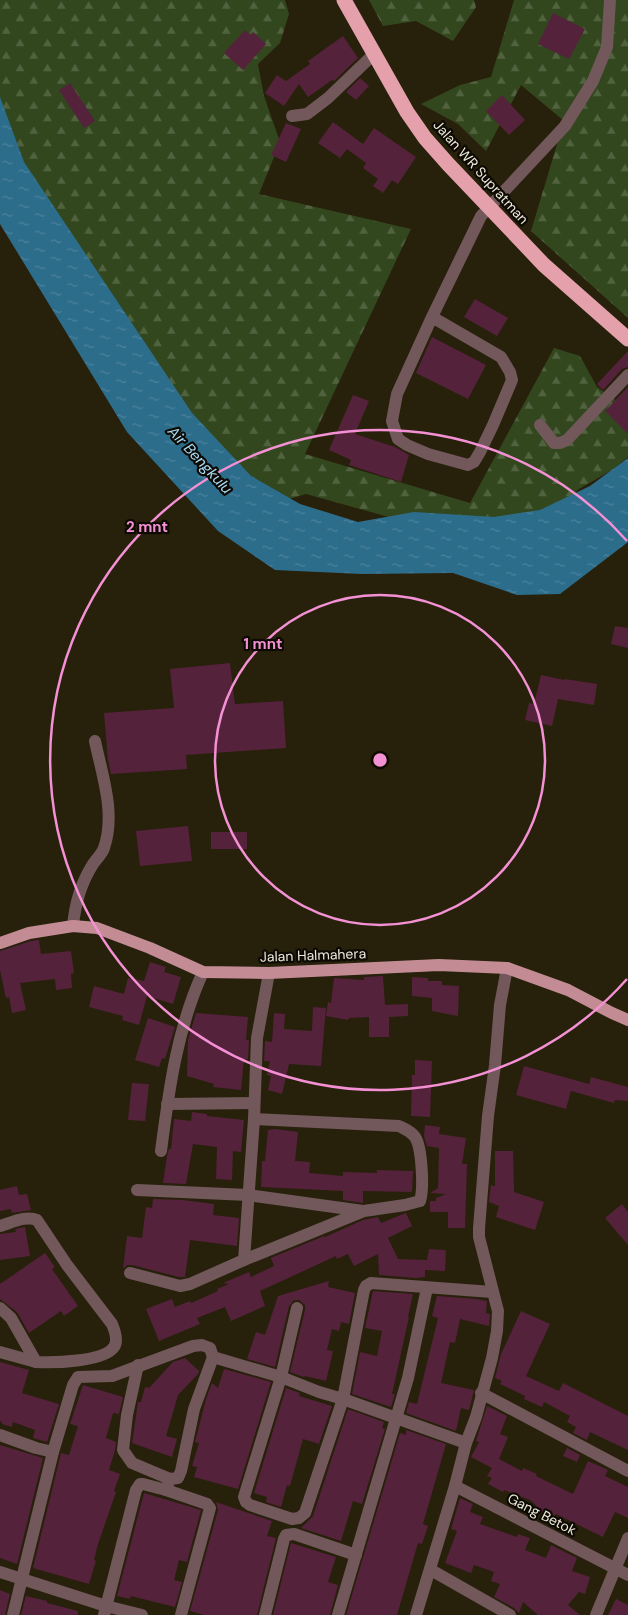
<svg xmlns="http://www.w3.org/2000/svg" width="628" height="1615" viewBox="0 0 628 1615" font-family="'DM Sans',sans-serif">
	<defs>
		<pattern id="forest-firs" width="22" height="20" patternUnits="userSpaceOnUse" patternTransform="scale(1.25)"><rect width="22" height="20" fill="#33471f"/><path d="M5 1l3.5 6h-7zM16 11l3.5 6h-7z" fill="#51623f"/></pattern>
		<pattern id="water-ripples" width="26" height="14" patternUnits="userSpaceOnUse" patternTransform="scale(1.25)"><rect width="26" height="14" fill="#2d6d8c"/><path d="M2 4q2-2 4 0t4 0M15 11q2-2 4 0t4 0" fill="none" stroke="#4c829c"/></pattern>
	</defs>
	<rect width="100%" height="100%" fill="#27200b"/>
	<!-- forest -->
	<g fill="url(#forest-firs)">
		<polygon points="0,0 285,0 289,14 280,43 258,64 264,96 280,142 259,194 411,229 305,454 470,503 554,348 580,356 597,387 628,409 628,457 612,470 579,489 539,525 396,519 306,494 262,507 216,462 0,144"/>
		<polygon points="369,0 474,0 476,7 453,41 416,21 383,26"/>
		<polygon points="514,0 628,0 628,318 531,231 564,121 521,85 486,151 458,124 421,104 460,85 491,77"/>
	</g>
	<!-- water -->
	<polygon fill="url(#water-ripples)" points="0,97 24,162 192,413 251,476 300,504 358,522 414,512 494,517 540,510 590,486 628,458 628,542 560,594 517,595 453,573 362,574 275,570 218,531 127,432 0,224"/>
	<!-- building -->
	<g fill="#55223b">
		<polygon points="553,13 585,29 569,59 538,44"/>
		<polygon points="245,30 250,35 253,32 266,44 243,70 224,53"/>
		<polygon points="343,36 358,58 334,81 332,80 308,97 299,84 284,106 265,93 277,75 286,81 310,64 308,61"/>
		<polygon points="360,78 369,86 356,100 346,92"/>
		<polygon points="70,83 95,121 84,128 59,90"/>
		<polygon points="502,95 525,120 509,135 486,111"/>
		<polygon points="333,122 363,144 374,128 416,157 398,184 392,180 383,193 373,186 378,179 363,168 366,163 347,149 340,158 318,143"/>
		<polygon points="286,123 301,129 286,162 271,155"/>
		<polygon points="475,299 508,318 497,336 464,317"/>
		<polygon points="432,337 486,365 468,399 416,373"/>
		<polygon points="628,351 628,367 622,369 603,390 597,384"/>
		<polygon points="628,387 628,434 605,411"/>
		<polygon points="353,395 369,401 355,434 395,447 409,455 401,482 349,465 351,460 329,450"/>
		<polygon points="615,626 628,628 628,648 611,644"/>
		<polygon points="230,663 235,704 283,701 286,748 186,755 187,769 111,774 108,760 104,713 174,708 170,669"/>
		<polygon points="541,675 564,680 565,679 597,684 594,705 558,699 552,726 525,720 529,703 534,704"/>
		<polygon points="188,826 192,861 140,866 136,831"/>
		<rect x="211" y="832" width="36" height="17"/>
		<polygon points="39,940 41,954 71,951 74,973 71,974 72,988 56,990 55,979 20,983 26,1010 12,1013 9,997 6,998 0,970 0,951 31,941"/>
		<polygon points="150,962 166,967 164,972 181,977 173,1004 147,996 139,1025 122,1020 123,1016 89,1007 94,986 124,994 128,978 144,981"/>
		<polygon points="383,976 385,1005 408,1004 408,1016 389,1017 389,1037 369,1037 369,1017 349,1018 348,1020 326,1016 328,1002 331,1003 334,978 364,980 364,977"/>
		<polygon points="412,977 428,978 428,981 442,981 442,985 459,986 458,1016 432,1011 432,998 412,996"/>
		<polygon points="313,1007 326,1008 321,1066 289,1064 282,1094 268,1090 271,1076 267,1075 270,1061 264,1061 265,1041 272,1042 274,1013 285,1014 284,1029 312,1031"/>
		<polygon points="196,1013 248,1017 246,1040 249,1040 248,1059 244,1059 241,1090 213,1087 214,1084 187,1076 188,1040"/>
		<polygon points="148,1018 175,1027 165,1059 162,1058 159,1067 135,1060"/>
		<polygon points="415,1060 432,1061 430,1117 411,1116 412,1075 415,1075"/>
		<polygon points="524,1066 589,1084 591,1077 628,1087 628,1101 615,1100 614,1103 571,1091 566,1109 516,1095"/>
		<polygon points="132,1083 149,1084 145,1121 128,1120"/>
		<polygon points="192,1112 207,1114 207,1116 244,1120 241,1152 233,1151 232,1180 216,1179 217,1147 193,1144 186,1184 163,1183 167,1156 169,1149 171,1149 174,1119 191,1121"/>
		<polygon points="425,1125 440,1127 439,1134 466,1138 462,1164 467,1164 465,1228 448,1228 448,1212 430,1212 430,1201 436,1201 436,1198 446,1194 430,1193 438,1188 439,1148 427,1146 424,1136"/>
		<polygon points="275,1129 298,1132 295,1161 310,1162 309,1173 343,1176 343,1172 377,1173 377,1170 413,1171 412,1192 363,1191 363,1203 343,1200 343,1191 261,1187 262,1161 265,1161 268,1130"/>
		<polygon points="495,1151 513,1151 514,1192 544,1202 535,1230 496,1217 499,1206 489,1202 491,1185 495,1186"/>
		<polygon points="17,1186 19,1195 27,1194 31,1210 12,1213 11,1209 0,1211 0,1190"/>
		<polygon points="153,1199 183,1200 214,1204 213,1215 239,1218 237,1246 190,1240 185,1277 179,1277 132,1265 127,1265 123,1269 127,1236 142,1238 146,1207 152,1208"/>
		<polygon points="622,1204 628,1212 628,1245 605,1218"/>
		<polygon points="406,1213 412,1226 388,1238 398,1259 427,1260 429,1249 446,1250 445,1271 425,1270 425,1277 416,1278 379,1275 378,1254 354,1266 348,1254 337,1259 336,1256 260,1291 265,1306 231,1321 225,1307 197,1318 200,1324 159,1341 146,1309 172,1299 175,1307 190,1301 191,1303 218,1291 217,1289 229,1284 223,1283 249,1272 251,1277 274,1266 271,1258 273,1257 324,1236 325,1237 363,1220 378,1217 381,1223"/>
		<polygon points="25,1227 30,1256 0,1260 0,1234 16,1232 15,1229"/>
		<polygon points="45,1253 55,1267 52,1269 78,1306 64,1316 61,1311 29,1333 17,1312 0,1299 0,1284"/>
		<polygon points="329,1281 328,1287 355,1293 349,1324 341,1322 339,1331 332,1329 327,1350 333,1351 326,1381 305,1376 304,1377 290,1372 305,1310 305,1305 299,1300 294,1300 289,1306 275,1367 247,1359 256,1332 265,1335 278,1296"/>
		<polygon points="373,1291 413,1294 408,1317 409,1317 392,1394 395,1394 391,1407 352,1394 360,1352 377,1356 382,1331 365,1328"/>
		<polygon points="437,1296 477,1299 487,1301 486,1313 490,1314 489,1326 460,1319 455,1343 450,1342 441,1383 474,1390 469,1410 461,1408 456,1431 406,1413 409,1402 417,1404 438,1318 432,1316"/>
		<polygon points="521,1311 550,1324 526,1376 559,1391 563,1383 628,1416 628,1450 590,1432 587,1440 573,1433 576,1427 567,1422 570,1416 544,1402 542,1407 524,1399 525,1396 500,1384 502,1381 495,1378 501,1354"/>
		<polygon points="185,1358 199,1371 198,1374 178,1395 172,1416 166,1436 177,1439 172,1457 132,1443 138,1402 141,1402 145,1387 149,1388 173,1362"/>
		<polygon points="0,1362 29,1370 22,1393 59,1404 47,1442 33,1438 35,1430 13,1422 12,1427 2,1424 2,1422 0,1421"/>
		<polygon points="224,1369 271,1382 238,1489 194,1477 197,1467 192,1466 199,1443 195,1442 206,1399 212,1383 218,1388"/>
		<polygon points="83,1385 123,1397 119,1414 113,1413 106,1438 116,1442 115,1450 109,1470 120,1474 114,1491 116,1492 98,1544 94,1560 96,1561 89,1584 33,1568 61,1453 69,1455 78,1426 70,1424"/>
		<polygon points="286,1388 300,1393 299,1396 332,1406 319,1444 303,1439 290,1486 287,1485 281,1507 266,1502 267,1497 254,1493"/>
		<polygon points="487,1406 507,1416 500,1434 508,1437 499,1459 522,1471 523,1468 537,1474 536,1476 573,1494 588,1461 608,1470 605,1476 628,1487 628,1518 615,1512 603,1537 556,1514 553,1518 535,1509 536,1505 530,1500 504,1490 503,1492 488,1484 492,1478 487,1476 492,1468 471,1457 479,1442 476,1441"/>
		<polygon points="348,1409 384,1422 382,1428 385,1429 362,1504 353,1501 341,1541 301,1528 313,1516"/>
		<polygon points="406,1430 446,1444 423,1524 428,1526 422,1544 418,1543 397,1615 346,1615 400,1433 406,1435"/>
		<polygon points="0,1445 43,1458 17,1564 0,1558"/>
		<polygon points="567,1448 580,1455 577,1462 563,1456"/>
		<polygon points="144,1493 201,1510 187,1562 179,1560 174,1580 182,1582 175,1607 131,1596 130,1599 117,1596"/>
		<polygon points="460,1498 473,1504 470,1512 483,1517 480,1524 517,1537 518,1534 530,1538 525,1550 546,1558 551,1545 577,1558 572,1571 590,1577 585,1594 579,1592 568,1605 580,1615 538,1615 523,1602 519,1613 514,1608 494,1597 500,1584 491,1581 494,1572 474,1565 471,1573 445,1563 457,1531 451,1529"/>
		<polygon points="216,1502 272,1521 267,1536 276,1538 257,1615 204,1615 190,1611 218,1510"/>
		<polygon points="291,1543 336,1557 328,1582 338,1585 330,1615 273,1615"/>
		<polygon points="0,1590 10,1594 5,1615 0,1615"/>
		<polygon points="26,1596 47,1601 47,1603 78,1611 78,1615 21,1615"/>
		<polygon points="616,1599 628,1605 628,1615 608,1615"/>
	</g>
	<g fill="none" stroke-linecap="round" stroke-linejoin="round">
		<!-- minor -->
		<g stroke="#72575b" stroke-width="12">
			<polyline points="292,116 307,114 328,98 375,53"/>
			<polyline points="432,317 501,357 510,372 512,380 493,425 480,452 474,462 468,465 428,454 407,445 398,439 392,421 397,394 432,317 481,216 565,126 593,81 607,47 610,0"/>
			<polyline points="540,425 554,443 560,443 567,440 628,375"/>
			<path d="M73,926C75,903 81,883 93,864C97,858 102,854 104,848C116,813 102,775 95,741"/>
			<polyline points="167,1104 254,1103"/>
			<path d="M161,1151C169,1089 177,1029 203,972"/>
			<polyline points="137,1190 248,1195 363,1211"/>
			<path d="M0,1226C11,1223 26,1215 37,1220L67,1265L112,1324C115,1331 118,1341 114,1347C104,1362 52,1363 36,1362L11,1318L0,1308"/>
			<path d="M244,1260L364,1211L405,1205L420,1201C424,1189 422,1147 415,1137C411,1131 405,1129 399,1126L254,1119"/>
			<polyline points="130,1273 180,1286 190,1284 244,1260 254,1119 257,1038 269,973"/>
			<polyline points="297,1308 281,1377 244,1497 246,1502 250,1505 292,1519 299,1518 305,1513 343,1399 364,1290 366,1286 371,1283 492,1292"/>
			<polyline points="0,1352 36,1362"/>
			<polyline points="138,1365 127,1415 123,1450 132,1463 170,1479"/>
			<polyline points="481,1393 628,1471"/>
			<polyline points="0,1435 36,1448 53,1452 73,1385 78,1377 112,1376 193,1346 202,1345 210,1348 213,1357 281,1377 319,1392 343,1399 466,1443"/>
			<polyline points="455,1486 628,1575"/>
			<polyline points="166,1490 170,1479 178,1478 181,1471 194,1409 213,1357"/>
			<polyline points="431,1570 510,1615"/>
			<polyline points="0,1572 106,1606 142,1615"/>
			<polyline points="13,1615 53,1452"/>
			<polyline points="104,1615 136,1490 140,1484 143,1484 166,1490 207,1504 210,1508 181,1615"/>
			<polyline points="265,1615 284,1539 286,1535 294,1534 356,1555"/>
			<polyline points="338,1615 408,1378 427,1288"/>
			<polyline points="416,1615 455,1486 466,1443 476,1417 492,1358 497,1331 498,1311 479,1237 479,1228 488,1116 495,1065 500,1005 507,968"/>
			<polyline points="596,1615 628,1538"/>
		</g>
		<!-- major -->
		<polyline stroke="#c38c95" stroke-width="12" points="0,943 29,933 73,926 97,928 150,948 203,972 269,973 439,965 507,968 568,990 612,1013 628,1020"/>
		<!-- highway -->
		<polyline stroke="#e4a1ac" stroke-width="15" points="344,0 407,112 425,138 448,164 544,265 628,339"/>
	</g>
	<!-- distance rings -->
	<g fill="none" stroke="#f491d4" stroke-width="2.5">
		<circle cx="380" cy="760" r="165"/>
		<path d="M627 979A330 330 0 1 1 627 541"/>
	</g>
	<g text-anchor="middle" stroke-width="4.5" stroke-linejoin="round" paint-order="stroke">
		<!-- street labels -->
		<g font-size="14" fill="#ede9dc" stroke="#0d0a03">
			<text transform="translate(481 172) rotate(48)" y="5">Jalan WR Supratman</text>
			<text transform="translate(313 955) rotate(-2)" y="5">Jalan Halmahera</text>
			<text transform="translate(542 1514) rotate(27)" y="5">Gang Betok</text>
		</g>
		<!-- water labels -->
		<g font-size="15" font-style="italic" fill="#aaddfa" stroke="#0d0a03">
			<text transform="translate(200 460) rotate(47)" y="5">Air Bengkulu</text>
		</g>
	</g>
	<circle cx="380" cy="760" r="8" fill="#f491d4" stroke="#0d0a03" stroke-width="2.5"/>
	<g font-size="15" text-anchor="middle" font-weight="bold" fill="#f491d4" stroke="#0d0a03" stroke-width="4.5" stroke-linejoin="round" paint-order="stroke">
		<text x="147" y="532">2 mnt</text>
		<text x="263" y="649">1 mnt</text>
	</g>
</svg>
